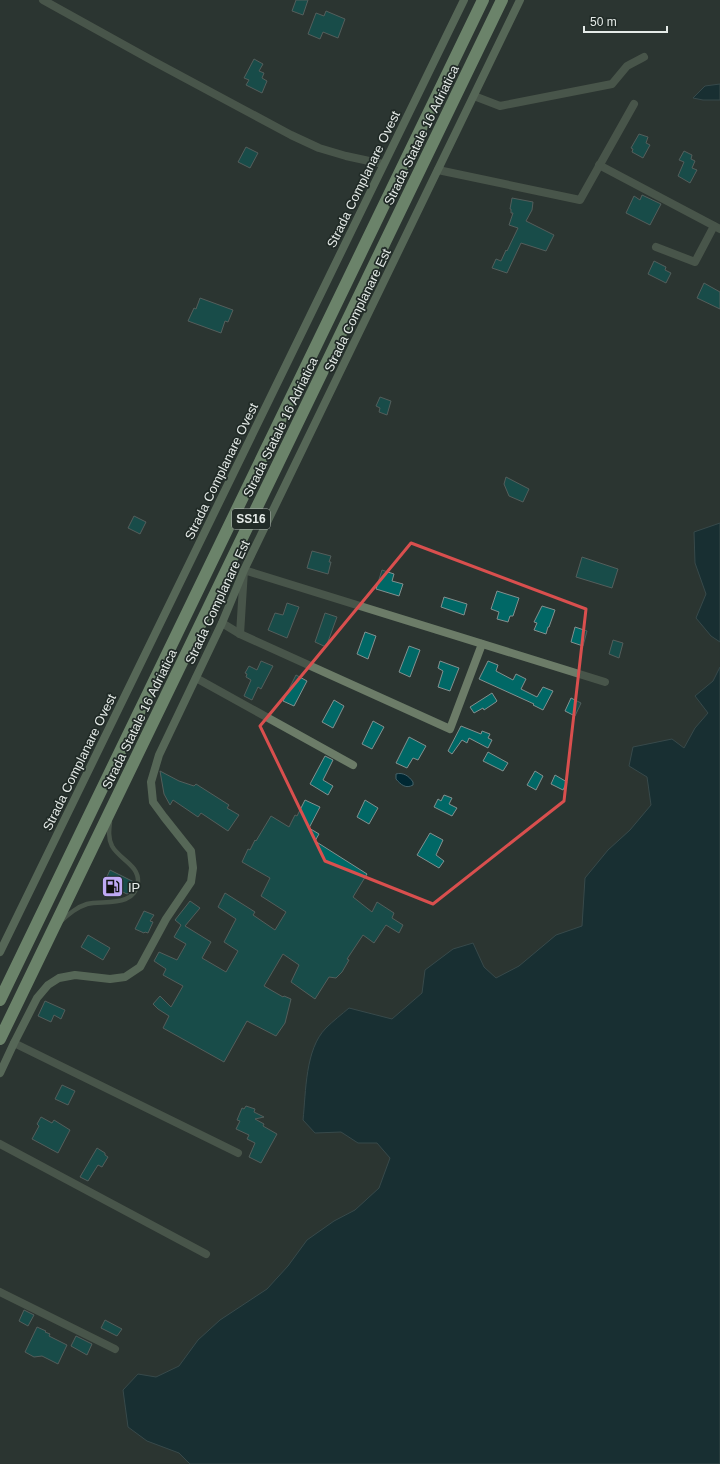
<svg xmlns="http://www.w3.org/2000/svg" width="720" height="1464" viewBox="0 0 720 1464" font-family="Arial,sans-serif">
	<rect width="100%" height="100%" fill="#2b3531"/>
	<!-- water -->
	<g fill="#002833" stroke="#456269">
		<polygon points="720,84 720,100 703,100 693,98 705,86"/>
		<polygon points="720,523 720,642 711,636 696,618 706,594 695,563 694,532"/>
		<path d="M720,667V1464H190L179,1453L147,1441L128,1427L123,1390L138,1374L156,1377L179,1366L198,1340L220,1320L267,1289L288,1266L307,1240L334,1221L355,1210L379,1188L390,1158L377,1143H358L341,1132L315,1133L303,1120C306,1092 305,1049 326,1028C333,1021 342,1014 349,1008L392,1019L422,993L425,970L453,949L473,943L484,967L496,978L519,966L556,935L582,926L585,878L608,850L630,830L651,805L647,777L629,766L633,747L672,739L684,748L695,728L708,713L695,696L713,681Z"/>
		<path d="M396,774C403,772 409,776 413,782V785C406,789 401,785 396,779Z"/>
	</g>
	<!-- building -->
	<g fill="#006866" stroke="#83908f">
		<polygon points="296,0 308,0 303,15 292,11"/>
		<polygon points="326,11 345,19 338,38 323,32 320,39 308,34 316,13 324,16"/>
		<polygon points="254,59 263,64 259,71 264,73 262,78 267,81 262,93 246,85 249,80 244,78"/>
		<polygon points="639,134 648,137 646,143 650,145 643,158 632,152 633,149 631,148"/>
		<polygon points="246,147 258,153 250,168 238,162"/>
		<polygon points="684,151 692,155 691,159 695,161 692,168 697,170 690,183 678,176 684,162 679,160"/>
		<polygon points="642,195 661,204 650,225 626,213 634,196 640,200"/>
		<polygon points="512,198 533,202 532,210 526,221 554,235 546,251 521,243 507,273 492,268 496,259 501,261 506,250 507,251 518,228 509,225 513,213 511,213 511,209 510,209"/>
		<polygon points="654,261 666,267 665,270 671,273 666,283 648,274"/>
		<polygon points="704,283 720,292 720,309 697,298"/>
		<polygon points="200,298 233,310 228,322 225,321 221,333 188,321 194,308 196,309"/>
		<polygon points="380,397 391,401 387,415 379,412 380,408 376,406"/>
		<polygon points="506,477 529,489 523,502 509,496 504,484"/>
		<polygon points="134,516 146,522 140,534 128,528"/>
		<polygon points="312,551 331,556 329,562 331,562 328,574 307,568"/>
		<polygon points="582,557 618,569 612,588 576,577"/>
		<polygon points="382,570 394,574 392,581 403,584 399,596 376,589"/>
		<polygon points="497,591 519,598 513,616 510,616 508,622 497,619 499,612 491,609"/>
		<polygon points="444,597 467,604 464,615 441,607"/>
		<polygon points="287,603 299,607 287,638 268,630 275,613 283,615"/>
		<polygon points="542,606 555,610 549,627 548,627 546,634 534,630 537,623 534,622"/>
		<polygon points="325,613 337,617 326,647 315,642"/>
		<polygon points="575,627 587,631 583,646 571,642"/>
		<polygon points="365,632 376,636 368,659 357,654"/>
		<polygon points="613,640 623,643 619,658 609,654"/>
		<polygon points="409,646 420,650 410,677 399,672"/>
		<polygon points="261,661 273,666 261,689 258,687 252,700 244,696 251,680 246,677 247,674 245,673 249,666 257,670"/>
		<polygon points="440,661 459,668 450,691 438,687 443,671 438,668"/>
		<polygon points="488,661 498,665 496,671 513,680 516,674 526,679 521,689 537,697 543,687 553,691 543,710 533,705 534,704 479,679"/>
		<polygon points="296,675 307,681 294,706 283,701"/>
		<polygon points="492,693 497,701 496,702 484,710 483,708 474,713 470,707"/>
		<polygon points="571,698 581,703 575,716 565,711"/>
		<polygon points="334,700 344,706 333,728 322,722"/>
		<polygon points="373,721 384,727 372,749 362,744"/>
		<polygon points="461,726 481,734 482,731 490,734 488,738 492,740 488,748 469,738 467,743 462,740 452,754 448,751"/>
		<polygon points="409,737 426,746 418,760 413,758 407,768 396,763"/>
		<polygon points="488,752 508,763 503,771 483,761"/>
		<polygon points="325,756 333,760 323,780 333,786 328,795 310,784"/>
		<polygon points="160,771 179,781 194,786 196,784 229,805 227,808 239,815 228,831 201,813 198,817 173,800 170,805 164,794"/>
		<polygon points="535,771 543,776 536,790 527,785"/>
		<polygon points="555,775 567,782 563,790 551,784"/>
		<polygon points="444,795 452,798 449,804 457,808 452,816 434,807 438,799 441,801"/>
		<polygon points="305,800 320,807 309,828 319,834 315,841 367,874 353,897 372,912 377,902 394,913 392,918 403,925 399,933 386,925 374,943 363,935 347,959 349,960 342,972 336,978 329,977 315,999 291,982 299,965 283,954 264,986 283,997 284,996 291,999 285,1023 276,1036 247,1021 224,1062 163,1028 169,1016 158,1009 153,1004 160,996 171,1007 183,986 163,975 166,969 154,961 159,952 177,960 186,944 174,937 181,925 175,920 190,901 200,908 185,926 211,942 202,958 226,972 238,951 224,942 236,919 218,907 225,893 255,912 253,915 275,930 286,912 261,896 270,878 242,862 248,849 250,850 255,840 256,841 271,816 289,827 295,815 297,816"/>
		<polygon points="365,800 378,808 369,824 357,817"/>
		<polygon points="430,833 443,840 436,855 444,861 439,868 417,855"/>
		<polygon points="110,870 134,882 132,888 129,893 127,894 104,883"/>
		<polygon points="144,911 154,915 150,921 153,922 148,933 145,932 144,933 135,929"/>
		<polygon points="88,935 110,948 103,960 81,947"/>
		<polygon points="45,1001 65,1010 61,1019 54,1015 51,1022 38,1016"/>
		<polygon points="62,1085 75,1091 68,1105 55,1099"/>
		<polygon points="246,1106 255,1109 254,1112 264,1117 255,1119 264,1124 263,1126 277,1134 261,1163 249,1157 255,1143 247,1139 249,1135 236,1129 240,1121 237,1120 242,1108 244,1109"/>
		<polygon points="41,1117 52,1123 54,1120 70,1130 58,1153 32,1139 39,1126 37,1124"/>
		<polygon points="97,1148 105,1153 105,1155 108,1157 102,1167 98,1165 88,1181 80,1177"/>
		<polygon points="24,1310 34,1315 28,1326 19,1321"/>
		<polygon points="105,1320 122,1329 117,1336 101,1328"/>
		<polygon points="37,1327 46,1331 45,1332 50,1334 49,1336 67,1345 58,1364 42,1356 34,1357 25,1352"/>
		<polygon points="76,1336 92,1344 87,1355 71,1346"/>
	</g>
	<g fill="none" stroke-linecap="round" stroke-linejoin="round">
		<!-- lane -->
		<path stroke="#6c7c68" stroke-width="4.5" d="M61,921C69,914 77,907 87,904C104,900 135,908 138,882C139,865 119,859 112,846C108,838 109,830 110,822"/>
		<!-- street -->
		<g stroke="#6c7c68" stroke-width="8">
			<polyline points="43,0 153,61 291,135 319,148 346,156 383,164"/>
			<polyline points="474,96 500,106 612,84 627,66 644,57"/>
			<polyline points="599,165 720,229"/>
			<polyline points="438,170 580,200 634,104"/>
			<polyline points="656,247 695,262 714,226"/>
			<polyline points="222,623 240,634 450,729 482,644"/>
			<polyline points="240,634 244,570 605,682"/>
			<polyline points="196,678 353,765"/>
			<polyline points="14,1043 238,1153"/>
			<polyline points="0,1144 206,1254"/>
			<polyline points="0,1292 115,1349"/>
		</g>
		<!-- secondary -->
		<g stroke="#8ba585" stroke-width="8">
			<polyline points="0,952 464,0"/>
			<polyline points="0,1073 14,1043 37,998 48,985 59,978 75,975 110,979 125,977 140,967 166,919 191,882 193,868 191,851 164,817 153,802 151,782 159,755 222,623 244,570 520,0"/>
		</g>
		<!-- highway -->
		<g stroke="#b9e2af" stroke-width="12">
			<polyline points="0,1000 483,0"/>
			<polyline points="0,1039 502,0"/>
		</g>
	</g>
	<!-- marked area -->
	<path d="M0 0H720V1464H0ZM411,543L586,609L564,801L433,904L325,861L260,726Z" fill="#2b3531" fill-opacity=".55" fill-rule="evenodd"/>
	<path fill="none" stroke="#d94f4e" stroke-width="3" stroke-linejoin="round" d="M411,543L586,609L564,801L433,904L325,861L260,726Z"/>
	<!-- icons -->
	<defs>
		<symbol id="fuel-square" viewBox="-11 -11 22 22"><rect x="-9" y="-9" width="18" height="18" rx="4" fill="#bfa9f4" stroke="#212b27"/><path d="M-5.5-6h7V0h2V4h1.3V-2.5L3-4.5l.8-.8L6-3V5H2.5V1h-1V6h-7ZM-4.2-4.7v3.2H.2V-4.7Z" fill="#111"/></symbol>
	</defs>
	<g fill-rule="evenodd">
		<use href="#fuel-square" x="100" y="874" width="25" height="25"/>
	</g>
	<g text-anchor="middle" stroke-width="3.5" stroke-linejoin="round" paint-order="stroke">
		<!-- shield labels -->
		<rect fill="#212b27" stroke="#aab1ae" stroke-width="1" x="232" y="509" width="38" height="20" rx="3"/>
		<g font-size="12" font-weight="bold" fill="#e5ebe8">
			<text x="251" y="523">SS16</text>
		</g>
		<!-- street labels -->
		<g font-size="13" fill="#e5ebe8" stroke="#212b27">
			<text transform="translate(421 135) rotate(-64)" y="5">Strada Statale 16 Adriatica</text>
			<text transform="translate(363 179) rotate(-64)" y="5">Strada Complanare Ovest</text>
			<text transform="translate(357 310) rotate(-64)" y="5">Strada Complanare Est</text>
			<text transform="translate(280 427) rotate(-64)" y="5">Strada Statale 16 Adriatica</text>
			<text transform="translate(221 471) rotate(-64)" y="5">Strada Complanare Ovest</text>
			<text transform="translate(217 602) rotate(-65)" y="5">Strada Complanare Est</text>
			<text transform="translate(139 719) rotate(-64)" y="5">Strada Statale 16 Adriatica</text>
			<text transform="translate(79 762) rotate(-64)" y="5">Strada Complanare Ovest</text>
		</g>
		<!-- poi labels -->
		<g font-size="13" fill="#e5ebe8" stroke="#212b27" text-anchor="start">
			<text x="128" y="892">IP</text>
		</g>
	</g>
	<!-- scale -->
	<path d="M584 26v6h83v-6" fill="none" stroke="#e5ebe8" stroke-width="2"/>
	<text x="590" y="26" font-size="12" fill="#e5ebe8" stroke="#212b27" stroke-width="3" paint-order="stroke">50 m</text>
</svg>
